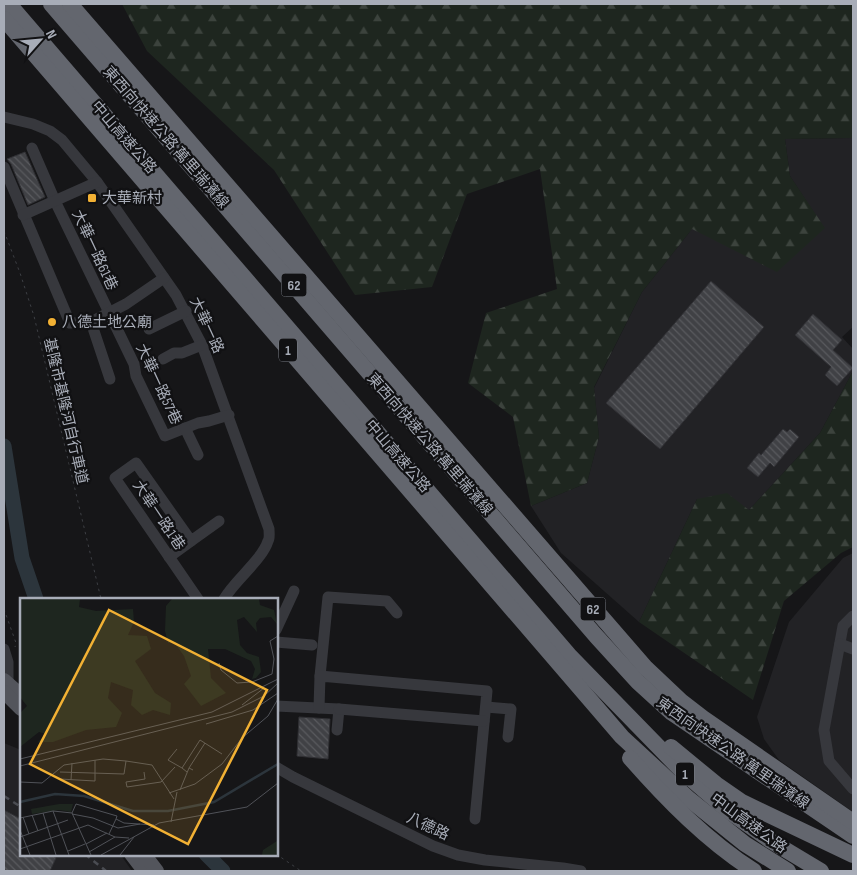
<svg xmlns="http://www.w3.org/2000/svg" width="857" height="875" viewBox="0 0 857 875" font-family="'Sofia Sans Condensed','Noto Sans TC',sans-serif">
	<defs>
		<pattern id="forest-firs" width="22" height="20" patternUnits="userSpaceOnUse" patternTransform="scale(1.25)"><rect width="22" height="20" fill="#1e261f"/><path d="M5 1l3.5 6h-7zM16 11l3.5 6h-7z" fill="#3c433d"/></pattern>
		<pattern id="building-back-hatch" width="6" height="6" patternUnits="userSpaceOnUse" patternTransform="scale(1.25)"><rect width="6" height="6" fill="#404145"/><path d="M-1 5l2 2M0 0l6 6M5-1l2 2" fill="none" stroke="#595a5e"/></pattern>
	</defs>
	<rect width="100%" height="100%" fill="#161618"/>
	<!-- built -->
	<g fill="#222225">
		<polygon points="853,138 853,327 842,337 853,349 853,371 820,433 749,510 697,499 639,622 561,553 531,506 587,483 599,437 594,388 642,292 692,229 824,228 790,176 785,139"/>
		<polygon points="853,553 853,812 779,760 764,739 757,717 789,622 843,558"/>
		<polygon points="4,743 21,750 21,854 120,854 132,871 4,871"/>
	</g>
	<!-- forest -->
	<g fill="url(#forest-firs)">
		<polygon points="122,4 853,4 853,138 785,139 790,176 825,228 777,272 692,229 642,292 594,387 599,437 587,483 531,506 513,417 468,383 486,313 557,289 540,169 467,194 432,287 355,295 274,170 147,51"/>
		<polygon points="853,371 853,547 841,553 784,601 753,700 639,622 697,499 727,493 749,510 820,433"/>
	</g>
	<g fill="none" stroke-linecap="round" stroke-linejoin="round">
		<!-- river -->
		<g stroke="#2c353c" stroke-width="15">
			<polyline points="4,446 22,558 36,599"/>
			<polyline points="206,854 223,871"/>
		</g>
	</g>
	<!-- building -->
	<g fill="url(#building-back-hatch)" stroke="#303034">
		<polygon points="25,152 45,197 28,205 11,164 7,159"/>
		<polygon points="711,281 764,327 660,449 606,403"/>
		<polygon points="813,314 842,340 833,350 853,368 837,386 825,375 831,367 795,335"/>
		<polygon points="783,429 787,432 790,429 799,437 774,467 770,463 758,477 747,468 759,453 761,455"/>
		<polygon points="299,717 330,719 328,759 297,756"/>
		<polygon points="4,810 21,819 21,854 49,854 56,858 50,871 4,871"/>
	</g>
	<g fill="none" stroke-linecap="round" stroke-linejoin="round">
		<!-- path -->
		<g stroke="#3d3f44" stroke-width="1" stroke-dasharray="2.5 4" stroke-linecap="butt">
			<polyline points="4,231 20,273 34,316 101,599"/>
			<polyline points="4,609 16,643 15,647"/>
			<polyline points="276,854 301,871"/>
		</g>
		<!-- minor -->
		<g stroke="#37383d" stroke-width="11">
			<path d="M4,117L33,124L50,131L62,140L97,182L176,295L202,345L269,529C269,533 270,538 268,541C262,560 235,580 224,599"/>
			<polyline points="32,148 55,201 134,364 136,376 165,436 198,423 209,421 229,415"/>
			<polyline points="4,167 70,323 91,322 126,304 164,278"/>
			<polyline points="23,215 97,182"/>
			<polyline points="91,322 110,379"/>
			<polyline points="149,329 186,311"/>
			<polyline points="163,359 174,353 182,353 202,345"/>
			<polyline points="185,428 198,455"/>
			<polyline points="169,557 191,541"/>
			<polyline points="198,599 115,478 136,463 191,541 219,521"/>
			<polyline points="853,616 843,626 824,730 829,761 853,789"/>
			<polyline points="276,630 294,591"/>
			<polyline points="276,642 312,645"/>
			<polyline points="840,644 853,649"/>
			<polyline points="4,649 8,662 8,683"/>
			<polyline points="320,676 328,597 387,601 397,613"/>
			<polyline points="276,706 339,709 337,730"/>
			<polyline points="486,707 511,709 508,737"/>
			<polyline points="319,708 320,676 487,691 475,819"/>
			<polyline points="339,709 484,721"/>
			<polyline points="276,767 293,777 433,846 458,855 485,860 563,868 581,871"/>
		</g>
		<!-- major -->
		<g stroke="#53555c" stroke-width="14">
			<polyline points="4,680 21,695"/>
			<polyline points="4,692 21,709"/>
			<polyline points="131,854 144,871"/>
			<polyline points="144,854 157,871"/>
		</g>
		<!-- highway -->
		<g stroke="#63666e" stroke-width="16">
			<polyline points="9,4 569,655 683,772 727,810 771,841 821,871"/>
			<polyline points="51,4 596,636 638,682 672,713 853,836"/>
			<polyline points="70,4 645,667 681,701 703,718 853,822"/>
			<polyline points="4,19 622,737 689,799 745,844 788,871"/>
			<polyline points="671,747 716,784 742,802 853,855"/>
			<path d="M630,758C667,800 707,841 754,871"/>
		</g>
		<!-- rail -->
		<g stroke="#4a4c52" stroke-width="2.5" stroke-dasharray="6 5" stroke-linecap="butt">
			<polyline points="4,796 21,807"/>
			<polyline points="85,854 106,871"/>
		</g>
	</g>
	<!-- markers -->
	<g fill="#f2b134" stroke="#111113" stroke-width="2">
		<rect x="87" y="193" width="10" height="10" rx="2.5"/>
		<circle cx="52" cy="322" r="5"/>
	</g>
	<g text-anchor="middle" stroke-width="4.5" stroke-linejoin="round" paint-order="stroke">
		<!-- shield labels -->
		<g fill="#111113" stroke="#7b7e86" stroke-width="1">
			<rect x="281.5" y="273.5" width="25" height="23" rx="4"/>
			<rect x="279" y="338.5" width="18" height="23" rx="4"/>
			<rect x="580.5" y="597.5" width="25" height="23" rx="4"/>
			<rect x="676" y="762.5" width="18" height="23" rx="4"/>
		</g>
		<g font-size="14" font-weight="bold" fill="#a8adb8">
			<text x="294" y="290">62</text>
			<text x="288" y="355">1</text>
			<text x="593" y="614">62</text>
			<text x="685" y="779">1</text>
		</g>
		<!-- street labels -->
		<g font-size="15" fill="#a8adb8" stroke="#111113">
			<text transform="translate(124 137) rotate(49)" y="5">中山高速公路</text>
			<text transform="translate(166 137) rotate(49)" y="5">東西向快速公路 萬里瑞濱線</text>
			<text transform="translate(95 250) rotate(65)" y="5">大華一路61巷</text>
			<text transform="translate(207 325) rotate(65)" y="5">大華一路</text>
			<text transform="translate(159 384) rotate(65)" y="5">大華一路57巷</text>
			<text transform="translate(66 411) rotate(77)" y="5">基隆市基隆河自行車道</text>
			<text transform="translate(430 444) rotate(49)" y="5">東西向快速公路 萬里瑞濱線</text>
			<text transform="translate(398 456) rotate(49)" y="5">中山高速公路</text>
			<text transform="translate(159 515) rotate(56)" y="5">大華一路1巷</text>
			<text transform="translate(733 753) rotate(35)" y="5">東西向快速公路 萬里瑞濱線</text>
			<text transform="translate(749 823) rotate(36)" y="5">中山高速公路</text>
			<text transform="translate(428 826) rotate(25)" y="5">八德路</text>
		</g>
		<!-- poi labels -->
		<g font-size="15" fill="#a8adb8" stroke="#111113" text-anchor="start">
			<text x="102" y="203">大華新村</text>
			<text x="62" y="327">八德土地公廟</text>
		</g>
	</g>
	<!-- overview -->
	<g transform="translate(20 598)">
		<rect width="258" height="258" fill="#161618"/>
		<path d="M0,1H60L59,9L76,13L113,11L114,24L108,37L127,38L131,51L115,63L135,95L151,105L150,117L133,112L122,117L111,107L113,92L91,84L88,100L102,115L96,129L66,132L33,144H18L26,136L19,134L0,149V115L7,108L0,99ZM152,1H239L240,7L254,12L257,26L251,19L240,20L236,25L237,34L224,19L217,22L220,47L227,55L239,59L241,74L236,80L232,81L235,71L231,63L205,51H188L191,80L206,95L181,108L164,86L171,78L164,58L154,44L148,45L145,33L146,8ZM257,243V257H242L243,252Z" fill="#1e261f"/>
		<path d="M39,206H53L51,214L39,212L12,216L11,211Z" fill="#1e261f"/>
		<path fill="none" stroke="#2c353c" stroke-width="2.5" d="M0,204L35,196L64,198L113,213H148L194,204L258,166"/>
		<path fill="none" stroke="#505258" stroke-width="1" d="M199,65L201,72L217,85L232,84L252,76L254,61L250,43L258,38M222,107L244,90M186,126L233,112L258,95M157,151L148,162L162,170M0,161L192,114L258,81M0,168L212,114L244,98L258,85M169,170L185,145M40,174L104,176L106,163M124,174L125,181L106,184L107,189L141,184M167,174L162,170L180,142L202,156M40,181L75,183V162M51,182L52,165M0,184L22,185L44,167L83,161L106,163L132,167L154,201M141,184L155,169M160,192L169,170L173,172M149,195L175,186L202,166L222,140L248,118L258,101M33,213L49,257M23,215L36,257M52,215L56,206L97,218L96,221L104,225L134,227M52,216L73,220L98,230L120,226M12,217L18,233M3,219L9,236M0,220L33,213L52,215L71,257M151,224L157,194M0,232L10,257M89,236L96,221M0,239L48,222M66,246L87,235M0,251L68,227L95,239L109,240M48,253L65,246M69,254L95,239M81,257L139,225L227,209L258,185M100,257L114,239"/>
		<path fill="#f2b134" fill-opacity="0.15" stroke="#f2b134" stroke-width="2.5" d="M89,12L247,92L168,246L10,166Z"/>
		<rect width="258" height="258" fill="none" stroke="#a8adb8" stroke-width="2.5"/>
	</g>
	<!-- border -->
	<rect width="857" height="875" fill="none" stroke="#a8adb8" stroke-width="10"/>
	<!-- north arrow -->
	<g transform="translate(40 40) rotate(63)" stroke="#111113" stroke-width="4" paint-order="stroke">
	<path d="M0-4L9 19L0 12L-9 19Z" fill="#a8adb8"/>
	<text y="-8" font-size="14" font-weight="bold" text-anchor="middle" fill="#a8adb8">N</text>
	</g>
</svg>
